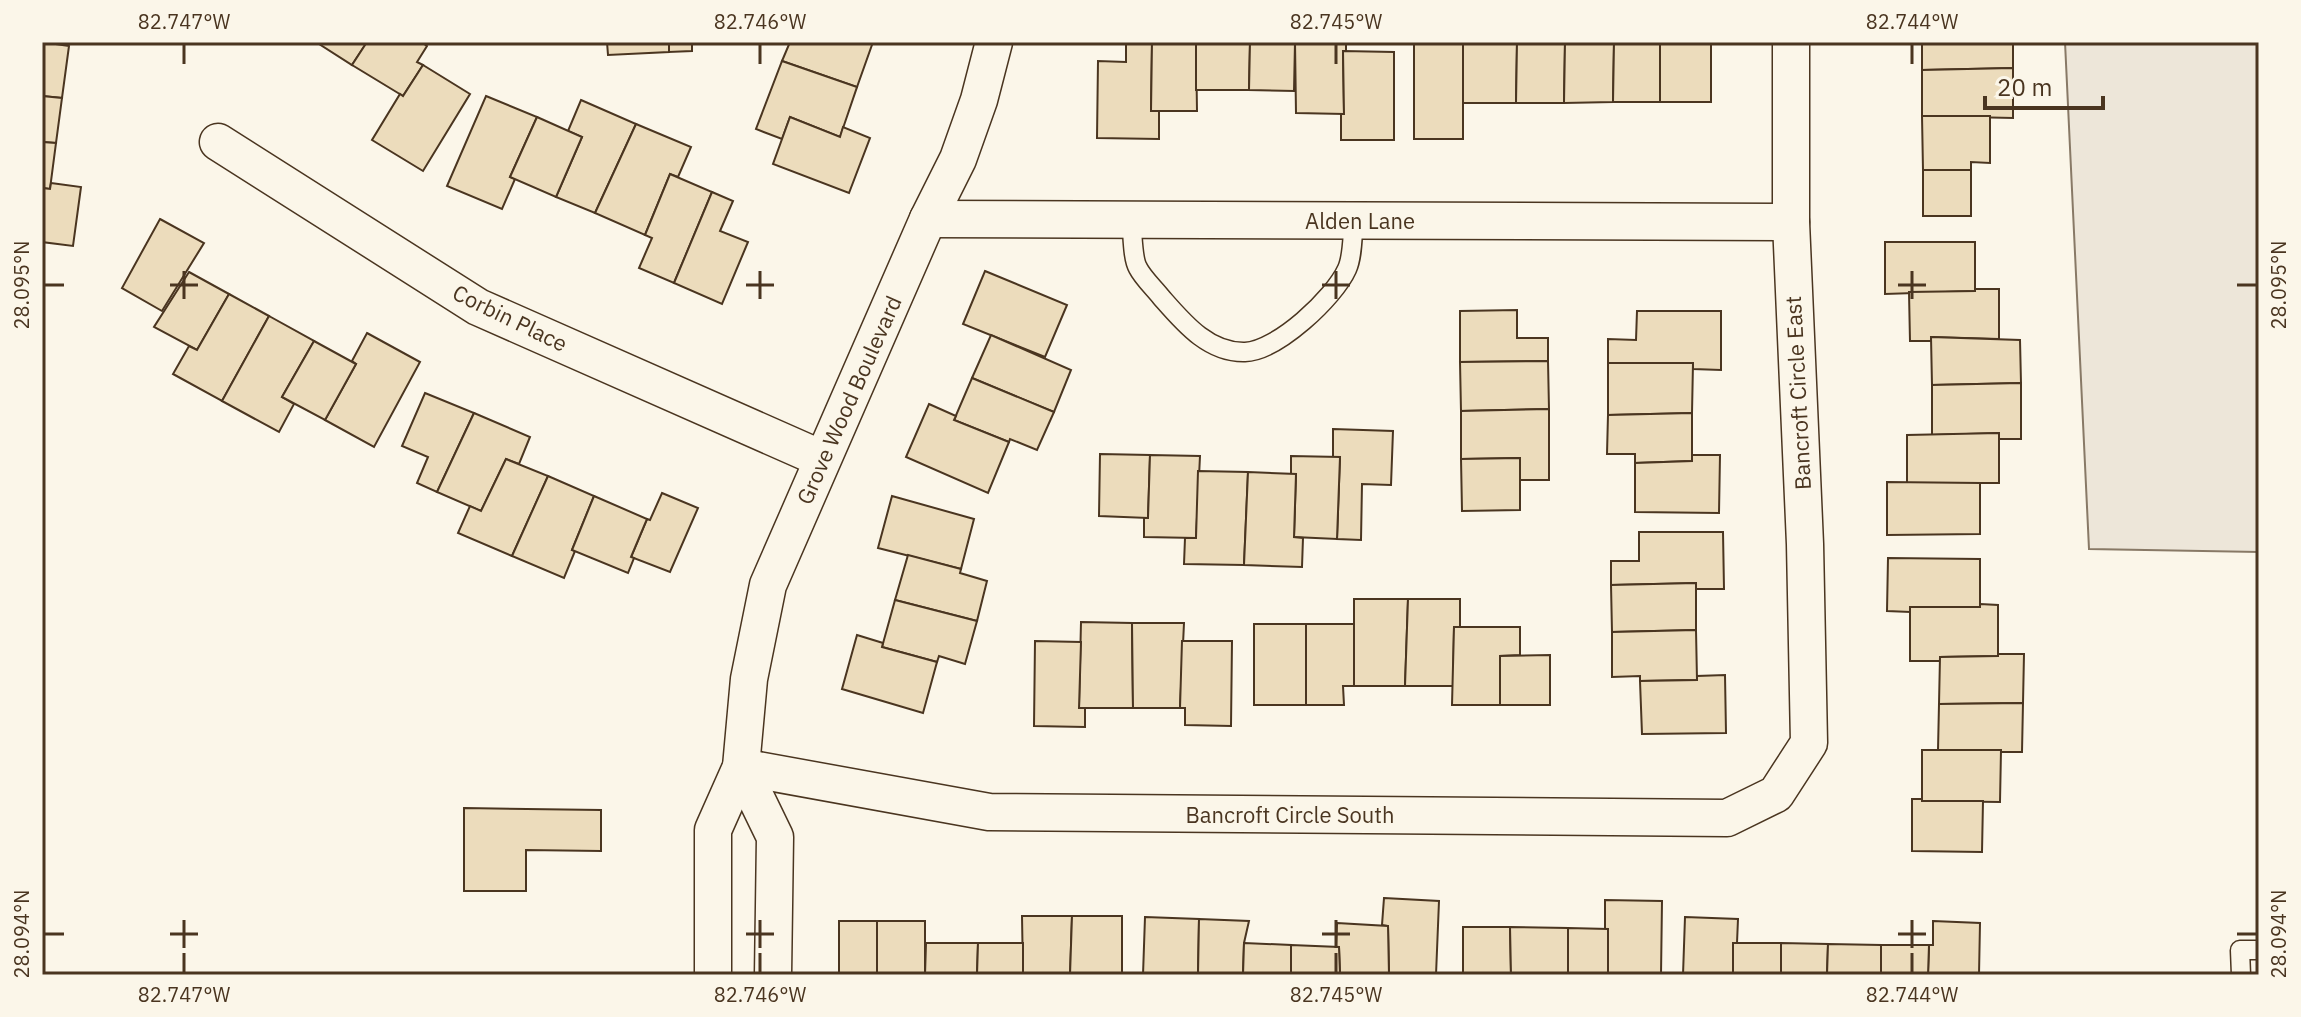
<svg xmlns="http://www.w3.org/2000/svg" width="2301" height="1017" viewBox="0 0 2301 1017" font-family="'IBM Plex Sans',sans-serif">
	<rect width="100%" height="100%" fill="#fbf6e9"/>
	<!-- grass -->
	<polygon fill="#ede6d9" stroke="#887966" stroke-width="2" points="2065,42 2259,42 2259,552 2089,549"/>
	<!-- building -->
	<g fill="#ecdcbc" stroke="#4a3520" stroke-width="2">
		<polygon points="42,42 69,46 62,98 42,96"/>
		<polygon points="316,42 367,42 352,65"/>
		<polygon points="367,42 421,42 427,46 417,62 423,65 403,96 352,65"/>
		<polygon points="607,42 669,42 669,52 608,55"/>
		<polygon points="669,42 692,42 692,51 669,52"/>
		<polygon points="790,42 873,42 857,87 782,61"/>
		<polygon points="1126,42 1152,42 1151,111 1159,111 1159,139 1097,138 1098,61 1126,62"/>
		<polygon points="1152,42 1196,42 1197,111 1151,111"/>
		<polygon points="1196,42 1250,42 1249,90 1196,90"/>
		<polygon points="1250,42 1295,42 1294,91 1249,90"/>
		<polygon points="1295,42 1346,42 1346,51 1343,51 1344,114 1296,113"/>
		<rect x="1414" y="42" width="49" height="97"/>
		<polygon points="1463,42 1517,42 1516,103 1463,103"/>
		<polygon points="1517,42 1565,42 1564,103 1516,103"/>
		<polygon points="1565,42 1614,42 1613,102 1564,103"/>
		<polygon points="1614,42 1660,42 1660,102 1613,102"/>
		<rect x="1660" y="42" width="51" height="60"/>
		<polygon points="1922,42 2013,42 2013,68 1922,70"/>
		<polygon points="1343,51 1394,52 1394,140 1341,140 1341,114 1344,114"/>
		<polygon points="782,61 857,87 840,137 790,117 782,139 756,129"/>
		<polygon points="423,65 470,94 423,171 372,140 400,94 403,96"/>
		<polygon points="2013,68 2013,118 1922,116 1922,70"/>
		<polygon points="42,96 62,98 56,143 42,142"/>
		<polygon points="486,96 537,117 510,177 515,179 502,209 447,186"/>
		<polygon points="581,100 636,124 595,213 556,197 582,137 568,131"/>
		<polygon points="1922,116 1990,116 1990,163 1971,162 1971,170 1923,170"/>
		<polygon points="537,117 582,137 556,197 510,177"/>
		<polygon points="790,117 840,137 843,127 870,138 849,193 773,164"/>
		<polygon points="636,124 691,147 678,177 670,174 645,235 595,213"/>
		<polygon points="42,142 56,143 50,189 42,188"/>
		<rect x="1923" y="170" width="48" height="46"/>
		<polygon points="670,174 712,192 674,283 639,268 652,238 645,235"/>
		<polygon points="51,183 81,187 73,246 42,242 42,188 50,189"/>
		<polygon points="712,192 733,201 720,231 748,242 722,304 674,283"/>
		<polygon points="160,219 204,243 162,311 122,288"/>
		<polygon points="1885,242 1975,242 1975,291 1885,294"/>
		<polygon points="985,271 1067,305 1045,357 963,324"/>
		<polygon points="189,272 229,294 197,350 154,327"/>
		<polygon points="1975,289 1999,289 1999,339 1931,337 1931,341 1910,341 1909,292 1975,291"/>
		<polygon points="229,294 269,316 222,401 173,374 189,346 197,350"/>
		<polygon points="1517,310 1517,338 1548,338 1548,361 1460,362 1460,311"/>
		<polygon points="1637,311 1721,311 1721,370 1693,369 1693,363 1608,363 1608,339 1636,340"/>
		<polygon points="269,316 314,341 282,397 294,404 279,432 222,401"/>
		<polygon points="367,333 420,362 374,447 325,420 356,364 352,361"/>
		<polygon points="991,335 1071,370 1054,412 972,378"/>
		<polygon points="1931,337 2020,340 2021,383 1932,385"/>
		<polygon points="314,341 356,364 325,420 282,397"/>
		<polygon points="1548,361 1549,409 1461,411 1460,362"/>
		<polygon points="1608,363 1693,363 1692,413 1608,415"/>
		<polygon points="972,378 1054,412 1037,450 1010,439 1009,442 954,420"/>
		<polygon points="2021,383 2021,439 1999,439 1999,433 1932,435 1932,385"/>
		<polygon points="425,393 474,413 437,492 417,483 428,457 402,446"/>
		<polygon points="929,404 956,416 954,420 1009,442 988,493 906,457"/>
		<polygon points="1549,409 1549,480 1520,480 1520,458 1461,459 1461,411"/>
		<polygon points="474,413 530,437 519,464 506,459 481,511 437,492"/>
		<polygon points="1692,413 1692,461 1635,463 1635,454 1607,454 1608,415"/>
		<polygon points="1333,429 1393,431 1391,485 1362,484 1361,540 1337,539 1340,457 1333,457"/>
		<polygon points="1999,433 1999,483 1907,483 1907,435"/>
		<polygon points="1100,454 1150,455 1148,518 1099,516"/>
		<polygon points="1150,455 1200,456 1196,538 1144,537 1144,518 1148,518"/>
		<polygon points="1692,455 1720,455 1719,513 1635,512 1635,463 1692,461"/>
		<polygon points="1291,456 1340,457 1337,539 1294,537 1296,474 1291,474"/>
		<polygon points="1520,458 1520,510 1462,511 1461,459"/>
		<polygon points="506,459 548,476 512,556 458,533 470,506 481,511"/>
		<polygon points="1198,471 1248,472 1244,565 1184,564 1185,538 1196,538"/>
		<polygon points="1248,472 1296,474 1294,537 1303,538 1302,567 1244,565"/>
		<polygon points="548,476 594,496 572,550 575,551 564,578 512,556"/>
		<polygon points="1887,482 1980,483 1980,534 1887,535"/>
		<polygon points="662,493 698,508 670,572 631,557 647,519 650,520"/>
		<polygon points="594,496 647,519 631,557 634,558 628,573 572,550"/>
		<polygon points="892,496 974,519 961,569 878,548"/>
		<polygon points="1639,532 1723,532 1724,589 1696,589 1696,583 1611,585 1611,561 1639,561"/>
		<polygon points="908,555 961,569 960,573 987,581 977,621 895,600"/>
		<polygon points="1888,558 1980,559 1980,607 1910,607 1910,612 1887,611"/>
		<polygon points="1696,583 1696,630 1612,632 1611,585"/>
		<polygon points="1354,599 1408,599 1405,686 1354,686"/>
		<polygon points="1408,599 1460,599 1460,627 1454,627 1453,686 1405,686"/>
		<polygon points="895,600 977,621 965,664 939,656 937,662 882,647"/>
		<polygon points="1980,604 1998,605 1998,656 1940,657 1940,661 1910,661 1910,607 1980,607"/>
		<polygon points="1081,622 1132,623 1133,708 1079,708"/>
		<polygon points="1132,623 1184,623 1180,708 1133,708"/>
		<rect x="1254" y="624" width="52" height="81"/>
		<polygon points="1306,624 1354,624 1354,686 1343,686 1344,705 1306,705"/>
		<polygon points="1454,627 1520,627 1520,655 1500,656 1500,705 1452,705"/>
		<polygon points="1696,630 1697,680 1640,681 1640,676 1612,677 1612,632"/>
		<polygon points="857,635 883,643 882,647 937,662 923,713 842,689"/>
		<polygon points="1035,641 1081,642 1079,708 1085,708 1085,727 1034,726"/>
		<polygon points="1182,641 1232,641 1231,726 1185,725 1185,708 1180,708"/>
		<polygon points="1998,654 2024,654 2023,703 1939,704 1940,657 1998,656"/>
		<polygon points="1550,655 1550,705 1500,705 1500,656"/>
		<polygon points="1725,675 1726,733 1642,734 1640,681 1697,680 1697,676"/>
		<polygon points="2023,703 2022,752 2001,752 2001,750 1938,750 1939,704"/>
		<polygon points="1922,750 2001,750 2000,802 1922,801"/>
		<polygon points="1912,799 1922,799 1922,801 1983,801 1982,852 1912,851"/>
		<polygon points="464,808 601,810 601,851 526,850 526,891 464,891"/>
		<polygon points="1384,898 1439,901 1436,975 1389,975 1388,926 1382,925"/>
		<polygon points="1605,900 1662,901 1661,975 1608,975 1608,929 1605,929"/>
		<polygon points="1022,916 1072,916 1070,975 1023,975"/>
		<polygon points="1072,916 1122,916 1122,975 1070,975"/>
		<polygon points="1145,917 1199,919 1198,975 1143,975"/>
		<polygon points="1685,917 1738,919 1737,943 1733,943 1733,975 1683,975"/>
		<polygon points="1199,919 1249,921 1244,943 1243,975 1198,975"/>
		<rect x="839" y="921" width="38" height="54"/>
		<rect x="877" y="921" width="48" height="54"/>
		<polygon points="1933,921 1980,923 1979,975 1928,975 1929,945 1933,945"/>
		<polygon points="1337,923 1388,926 1389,975 1340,975 1339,947 1336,947"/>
		<polygon points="1463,927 1510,927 1511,975 1463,975"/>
		<polygon points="1510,927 1568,928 1568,975 1511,975"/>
		<polygon points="1568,928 1608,929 1608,975 1568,975"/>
		<polygon points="926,943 978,943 977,975 925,975"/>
		<polygon points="978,943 1023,943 1023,975 977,975"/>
		<polygon points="1244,943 1291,945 1291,975 1243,975"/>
		<rect x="1733" y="943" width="48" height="32"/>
		<polygon points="1781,943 1828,944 1827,975 1781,975"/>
		<polygon points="1828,944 1881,945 1881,975 1827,975"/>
		<polygon points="1291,945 1339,947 1340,975 1291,975"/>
		<polygon points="1881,945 1929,945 1928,975 1881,975"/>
	</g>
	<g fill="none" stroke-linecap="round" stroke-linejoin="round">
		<defs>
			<g id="lane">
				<path d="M1131,220C1133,232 1132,258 1138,268C1143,278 1154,288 1161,297C1183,322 1208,353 1245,352C1277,351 1334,298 1347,269C1353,256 1352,236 1354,221"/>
				<polyline points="2241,975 2240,950 2259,950"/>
			</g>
			<g id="street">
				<polyline points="218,142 478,307 822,459"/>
				<polyline points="928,219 1791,222"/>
				<polyline points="741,767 989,812 1727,818 1776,794 1809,743 1805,544 1791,222 1791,42"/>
				<polyline points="741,767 775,837 773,975"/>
				<polyline points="713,975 713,830 741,767 749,679 768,585 928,219 958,159 979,100 994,42"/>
			</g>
		</defs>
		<!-- lane casing -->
		<use href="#lane" stroke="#4a3520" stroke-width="21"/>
		<!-- street casing -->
		<use href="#street" stroke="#4a3520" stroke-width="39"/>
		<!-- lane -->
		<use href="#lane" stroke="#fbf6e9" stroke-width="18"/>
		<!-- street -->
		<use href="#street" stroke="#fbf6e9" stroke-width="36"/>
	</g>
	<!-- ticks -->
	<path fill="none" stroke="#4a3520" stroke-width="3" d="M184,44V64M760,44V64M1336,44V64M1912,44V64M184,271V299M760,271V299M1336,271V299M1912,271V299M44,285H64M170,285H198M746,285H774M1322,285H1350M1898,285H1926M2237,285H2257M184,920V948M760,920V948M1336,920V948M1912,920V948M44,934H64M170,934H198M746,934H774M1322,934H1350M1898,934H1926M2237,934H2257M184,953V973M760,953V973M1336,953V973M1912,953V973"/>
	<g text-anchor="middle" stroke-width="6" stroke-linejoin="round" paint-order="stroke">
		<!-- street labels -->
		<g font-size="22" fill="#4a3520" stroke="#fbf6e9">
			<text x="1360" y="229">Alden Lane</text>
			<text transform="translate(510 318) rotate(26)" y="8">Corbin Place</text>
			<text transform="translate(1798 393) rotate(-93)" y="8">Bancroft Circle East</text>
			<text transform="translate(849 400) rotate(-66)" y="8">Grove Wood Boulevard</text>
			<text x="1290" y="823">Bancroft Circle South</text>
		</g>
	</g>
	<!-- border -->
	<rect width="2301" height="1017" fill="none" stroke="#fbf6e9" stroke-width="88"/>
	<!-- scale -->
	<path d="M1985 96v12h118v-12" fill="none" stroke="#4a3520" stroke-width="4"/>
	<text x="1997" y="96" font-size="24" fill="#4a3520" stroke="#fbf6e9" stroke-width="6" paint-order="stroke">20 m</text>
	<rect x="44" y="44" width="2213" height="929" fill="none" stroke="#4a3520" stroke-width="3"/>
	<g font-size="20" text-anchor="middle" fill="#4a3520">
		<text x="184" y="29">82.747°W</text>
		<text x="760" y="29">82.746°W</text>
		<text x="1336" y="29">82.745°W</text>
		<text x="1912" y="29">82.744°W</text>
		<text transform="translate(22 285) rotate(-90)" y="7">28.095°N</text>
		<text transform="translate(2279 285) rotate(-90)" y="7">28.095°N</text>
		<text transform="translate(22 934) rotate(-90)" y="7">28.094°N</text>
		<text transform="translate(2279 934) rotate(-90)" y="7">28.094°N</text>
		<text x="184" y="1002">82.747°W</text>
		<text x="760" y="1002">82.746°W</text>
		<text x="1336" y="1002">82.745°W</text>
		<text x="1912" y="1002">82.744°W</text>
	</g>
</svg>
